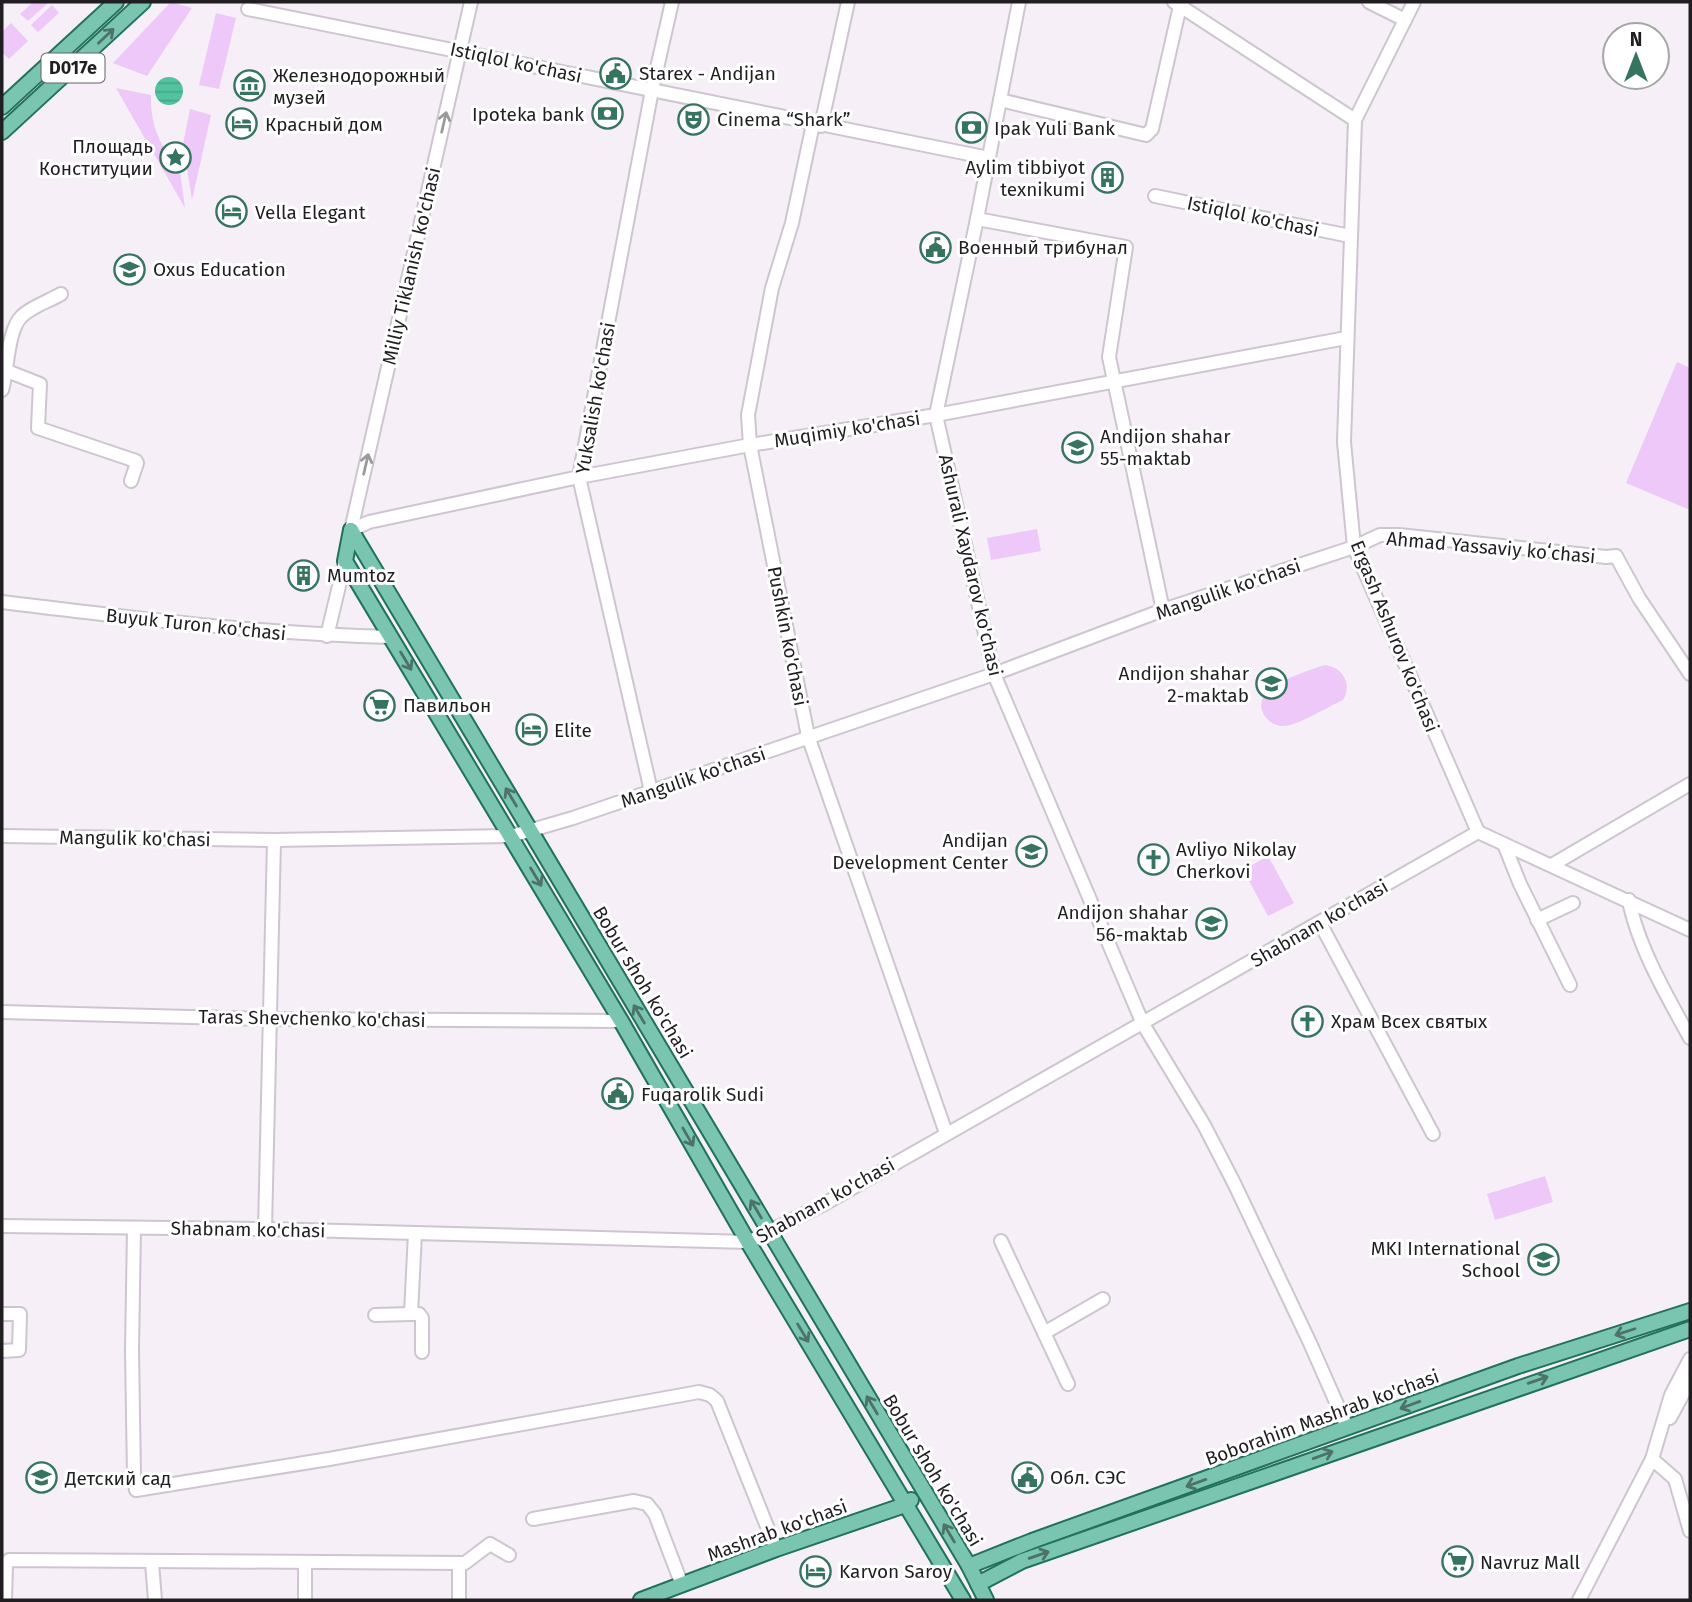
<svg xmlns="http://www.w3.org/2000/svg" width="1692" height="1602" viewBox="0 0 1692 1602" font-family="'Fira Sans',sans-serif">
	<defs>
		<pattern id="water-rules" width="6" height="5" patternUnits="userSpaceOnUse" patternTransform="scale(1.75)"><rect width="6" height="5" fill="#51c39e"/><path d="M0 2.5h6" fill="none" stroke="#46a788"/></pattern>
	</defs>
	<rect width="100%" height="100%" fill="#f6eff8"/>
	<!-- grass -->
	<g fill="#edc8f8">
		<polygon points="33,2 49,2 28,21 20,14"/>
		<polygon points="171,2 192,8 147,76 113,63"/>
		<polygon points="52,5 59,13 38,32 31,25"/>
		<polygon points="216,13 236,18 219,89 199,85"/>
		<polygon points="11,23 28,41 9,59 2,52 2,32"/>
		<path d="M116,88L151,95C150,117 156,136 168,155L177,149L185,208Z"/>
		<polygon points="190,109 211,115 192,200 183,144"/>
		<polygon points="1677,362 1690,368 1690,510 1626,483"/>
		<polygon points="1037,529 1041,551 991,560 987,538"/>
		<path d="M1324,665C1342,666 1353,684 1343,700C1329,706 1296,727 1282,726C1275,726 1268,721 1264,715C1248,687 1306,672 1324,665Z"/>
		<polygon points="1268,856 1294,903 1268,916 1243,870"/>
		<polygon points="1545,1176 1553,1202 1495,1220 1487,1194"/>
	</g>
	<!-- water -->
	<circle fill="url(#water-rules)" cx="169" cy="91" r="14"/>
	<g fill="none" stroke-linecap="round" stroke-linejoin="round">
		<defs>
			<g id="minor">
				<polyline points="1019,2 977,219 936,415 994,674 1143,1024 1204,1125 1234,1183 1310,1343 1347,1427"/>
				<polyline points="1174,2 1355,120"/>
				<polyline points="1369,2 1405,20"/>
				<polyline points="1414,2 1355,120 1344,442 1354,547 1478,832 1690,930"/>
				<path d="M248,9C495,57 741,110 989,158"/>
				<polyline points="1000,100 1146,135 1152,129 1180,6 1183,2"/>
				<polyline points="813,124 792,223 772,288 748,415 750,445 808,736 946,1133"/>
				<polyline points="821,126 848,2"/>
				<polyline points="1155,196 1350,236"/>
				<polyline points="977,219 1126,247 1109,357 1163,610"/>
				<polyline points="2,369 40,384 38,428 136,461 137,463 131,481"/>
				<path d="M2,390C8,371 7,330 22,316C31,307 49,301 61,294"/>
				<polyline points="351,530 369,522 579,477 750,445 936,415 1346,338"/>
				<polyline points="351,530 471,2"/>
				<path d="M2,602C131,618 261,634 391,637"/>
				<polyline points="327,636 345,561"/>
				<polyline points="651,791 579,477 652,90 672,2"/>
				<polyline points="2,836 274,840 511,836 573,818 994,674 1163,610 1354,547 1380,535 1399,535 1606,557 1616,556 1639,598 1690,674"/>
				<polyline points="1504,844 1520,884 1570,985"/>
				<polyline points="1552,865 1690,784"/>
				<path d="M1629,900C1637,945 1668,998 1690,1038"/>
				<polyline points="1537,920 1573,903"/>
				<polyline points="1320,923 1433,1134"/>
				<polyline points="2,1012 269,1019 621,1021"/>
				<polyline points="2,1226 265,1229 748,1242 824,1204 1478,832"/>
				<polyline points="134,1228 132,1351 134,1476 136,1490 329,1459 699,1392 710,1395 717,1401 776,1549"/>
				<polyline points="265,1229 274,840"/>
				<polyline points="415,1233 411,1314 419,1314 422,1318 422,1352"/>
				<polyline points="1001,1241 1068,1384"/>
				<polyline points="2,1314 20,1314 19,1350 2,1351"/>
				<polyline points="375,1315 411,1314"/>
				<polyline points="1044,1333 1103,1299"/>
				<polyline points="1670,1418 1690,1381"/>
				<polyline points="1652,1459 1675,1479 1690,1531"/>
				<polyline points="533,1519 634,1501 647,1504 655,1514 682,1585"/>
				<polyline points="305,1562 305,1600"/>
				<polyline points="152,1563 155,1600"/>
				<polyline points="5,1600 6,1565 9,1560 465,1563 490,1544 509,1555"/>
				<polyline points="459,1600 459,1563"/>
				<polyline points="1579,1600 1652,1459 1671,1395 1690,1359"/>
			</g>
			<g id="major">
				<polyline points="2,107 116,2"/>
				<polyline points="2,132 143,2"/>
				<polyline points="351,530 969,1566 986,1600"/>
				<polyline points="351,530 345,561 621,1021 748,1242 963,1600"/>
				<polyline points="969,1566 1032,1541 1518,1366 1690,1311"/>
				<polyline points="978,1584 1022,1561 1690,1329"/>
				<polyline points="641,1600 776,1549 905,1505 911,1500"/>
			</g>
		</defs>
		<!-- minor casing -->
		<use href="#minor" stroke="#cdc6cf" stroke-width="16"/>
		<!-- major casing -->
		<use href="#major" stroke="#21715c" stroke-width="18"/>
		<!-- minor -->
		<use href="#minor" stroke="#fff" stroke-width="12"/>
		<!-- major -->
		<use href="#major" stroke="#7ac5b0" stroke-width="14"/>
	</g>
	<!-- one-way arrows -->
	<defs><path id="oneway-shaft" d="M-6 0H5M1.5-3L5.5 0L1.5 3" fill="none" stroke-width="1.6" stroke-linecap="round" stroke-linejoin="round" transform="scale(1.75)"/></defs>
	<g stroke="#4d7268">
		<use href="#oneway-shaft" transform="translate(106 36) rotate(-43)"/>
		<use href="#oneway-shaft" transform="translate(406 661) rotate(59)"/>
		<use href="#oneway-shaft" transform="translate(511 797) rotate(-121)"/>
		<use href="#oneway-shaft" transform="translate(536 877) rotate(59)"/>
		<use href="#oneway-shaft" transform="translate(639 1014) rotate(-121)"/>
		<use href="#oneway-shaft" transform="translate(688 1137) rotate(60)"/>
		<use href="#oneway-shaft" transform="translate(756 1209) rotate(-121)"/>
		<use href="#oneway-shaft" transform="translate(1625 1332) rotate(162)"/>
		<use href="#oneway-shaft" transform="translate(803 1333) rotate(59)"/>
		<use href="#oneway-shaft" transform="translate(1538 1380) rotate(-19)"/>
		<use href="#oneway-shaft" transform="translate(872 1405) rotate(-121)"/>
		<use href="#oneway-shaft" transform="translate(1410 1405) rotate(160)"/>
		<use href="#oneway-shaft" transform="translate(1323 1455) rotate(-20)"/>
		<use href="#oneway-shaft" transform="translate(1196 1483) rotate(160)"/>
		<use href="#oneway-shaft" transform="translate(949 1533) rotate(-121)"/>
		<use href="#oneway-shaft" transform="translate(1039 1555) rotate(-19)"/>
	</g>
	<g stroke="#9b9a9b">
		<use href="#oneway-shaft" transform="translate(444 122) rotate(-77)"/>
		<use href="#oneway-shaft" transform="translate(366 464) rotate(-77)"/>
	</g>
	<!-- icons -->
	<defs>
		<symbol id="civic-ring" viewBox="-11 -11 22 22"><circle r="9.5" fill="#fff" stroke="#37745f" stroke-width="1.5"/><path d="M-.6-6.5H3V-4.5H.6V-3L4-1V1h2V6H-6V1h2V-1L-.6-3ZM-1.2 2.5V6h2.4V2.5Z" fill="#37745f"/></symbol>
		<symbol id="museum-ring" viewBox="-11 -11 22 22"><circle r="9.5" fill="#fff" stroke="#37745f" stroke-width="1.5"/><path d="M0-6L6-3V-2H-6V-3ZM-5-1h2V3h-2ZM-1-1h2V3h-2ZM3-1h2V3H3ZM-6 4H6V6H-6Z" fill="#37745f"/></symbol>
		<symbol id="bank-ring" viewBox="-11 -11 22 22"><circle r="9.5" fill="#fff" stroke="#37745f" stroke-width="1.5"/><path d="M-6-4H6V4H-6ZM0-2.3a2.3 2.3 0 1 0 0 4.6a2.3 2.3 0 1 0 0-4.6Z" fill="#37745f"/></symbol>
		<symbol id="theatre-ring" viewBox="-11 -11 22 22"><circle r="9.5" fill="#fff" stroke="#37745f" stroke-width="1.5"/><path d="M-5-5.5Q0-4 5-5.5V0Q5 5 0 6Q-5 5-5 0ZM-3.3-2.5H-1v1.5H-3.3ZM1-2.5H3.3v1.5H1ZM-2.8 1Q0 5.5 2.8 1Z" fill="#37745f"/></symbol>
		<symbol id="hotel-ring" viewBox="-11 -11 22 22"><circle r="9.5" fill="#fff" stroke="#37745f" stroke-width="1.5"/><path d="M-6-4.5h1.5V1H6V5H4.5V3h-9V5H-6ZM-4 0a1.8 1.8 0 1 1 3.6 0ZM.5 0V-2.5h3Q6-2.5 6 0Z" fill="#37745f"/></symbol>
		<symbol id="sight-ring" viewBox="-11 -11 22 22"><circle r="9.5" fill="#fff" stroke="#37745f" stroke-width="1.5"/><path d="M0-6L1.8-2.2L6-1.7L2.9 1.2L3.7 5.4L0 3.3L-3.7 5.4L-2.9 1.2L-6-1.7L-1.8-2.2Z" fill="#37745f"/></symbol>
		<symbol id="building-ring" viewBox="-11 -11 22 22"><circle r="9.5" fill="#fff" stroke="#37745f" stroke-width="1.5"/><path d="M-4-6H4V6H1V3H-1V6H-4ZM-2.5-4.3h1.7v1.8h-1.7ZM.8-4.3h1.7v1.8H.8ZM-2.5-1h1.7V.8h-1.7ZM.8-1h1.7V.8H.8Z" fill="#37745f"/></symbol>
		<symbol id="school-ring" viewBox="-11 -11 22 22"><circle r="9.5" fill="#fff" stroke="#37745f" stroke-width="1.5"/><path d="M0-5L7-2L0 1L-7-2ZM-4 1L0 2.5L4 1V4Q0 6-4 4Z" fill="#37745f"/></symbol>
		<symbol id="supermarket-ring" viewBox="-11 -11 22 22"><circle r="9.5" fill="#fff" stroke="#37745f" stroke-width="1.5"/><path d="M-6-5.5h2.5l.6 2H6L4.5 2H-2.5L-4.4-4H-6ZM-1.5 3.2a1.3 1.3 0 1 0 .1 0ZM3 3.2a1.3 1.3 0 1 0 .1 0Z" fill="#37745f"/></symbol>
		<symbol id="church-ring" viewBox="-11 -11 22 22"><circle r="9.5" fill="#fff" stroke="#37745f" stroke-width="1.5"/><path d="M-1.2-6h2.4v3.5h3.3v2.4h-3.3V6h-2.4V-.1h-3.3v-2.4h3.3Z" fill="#37745f"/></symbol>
	</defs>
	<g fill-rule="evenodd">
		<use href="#civic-ring" x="598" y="56" width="35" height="35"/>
		<use href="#museum-ring" x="232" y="68" width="35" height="35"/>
		<use href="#bank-ring" x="590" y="96" width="35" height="35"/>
		<use href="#theatre-ring" x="676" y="102" width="35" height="35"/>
		<use href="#hotel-ring" x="224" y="106" width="35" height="35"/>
		<use href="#bank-ring" x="954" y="110" width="35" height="35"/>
		<use href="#sight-ring" x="158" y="140" width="35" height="35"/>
		<use href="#building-ring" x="1090" y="160" width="35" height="35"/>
		<use href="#hotel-ring" x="214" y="194" width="35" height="35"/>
		<use href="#civic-ring" x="918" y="230" width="35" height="35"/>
		<use href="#school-ring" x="112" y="252" width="35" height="35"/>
		<use href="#school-ring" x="1060" y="430" width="35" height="35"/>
		<use href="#building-ring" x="286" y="558" width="35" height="35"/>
		<use href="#school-ring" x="1254" y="666" width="35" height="35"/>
		<use href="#supermarket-ring" x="362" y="688" width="35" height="35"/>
		<use href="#hotel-ring" x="514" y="712" width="35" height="35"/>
		<use href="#school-ring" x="1014" y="834" width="35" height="35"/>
		<use href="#church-ring" x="1136" y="842" width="35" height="35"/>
		<use href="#school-ring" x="1194" y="906" width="35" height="35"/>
		<use href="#church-ring" x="1290" y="1004" width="35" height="35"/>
		<use href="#civic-ring" x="600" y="1076" width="35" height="35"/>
		<use href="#school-ring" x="1526" y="1242" width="35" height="35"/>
		<use href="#civic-ring" x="1010" y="1460" width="35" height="35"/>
		<use href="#school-ring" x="24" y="1460" width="35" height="35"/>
		<use href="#supermarket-ring" x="1440" y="1544" width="35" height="35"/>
		<use href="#hotel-ring" x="798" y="1554" width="35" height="35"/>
	</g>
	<g text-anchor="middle" stroke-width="6" stroke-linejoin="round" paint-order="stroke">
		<!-- shield labels -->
		<rect fill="#fff" stroke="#636264" stroke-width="2" x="41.5" y="53.5" width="63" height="29" rx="5"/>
		<g font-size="18" font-weight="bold" fill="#201e21">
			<text x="73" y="74">D017e</text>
		</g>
		<!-- street labels -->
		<g font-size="19" fill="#201e21" stroke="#fff">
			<text transform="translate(516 62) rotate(12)" y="7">Istiqlol ko'chasi</text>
			<text transform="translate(1253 216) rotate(12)" y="7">Istiqlol ko'chasi</text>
			<text transform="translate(411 266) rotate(-77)" y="7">Milliy Tiklanish ko'chasi</text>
			<text transform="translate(595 398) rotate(-80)" y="7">Yuksalish ko'chasi</text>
			<text transform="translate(847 429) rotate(-9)" y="7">Muqimiy ko'chasi</text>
			<text transform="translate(1491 547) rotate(5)" y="7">Ahmad Yassaviy koʻchasi</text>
			<text transform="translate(971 565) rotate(77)" y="7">Ashurali Xaydarov ko'chasi</text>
			<text transform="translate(1228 589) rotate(-19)" y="7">Mangulik ko'chasi</text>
			<text transform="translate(196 624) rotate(6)" y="7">Buyuk Turon ko'chasi</text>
			<text transform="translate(788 636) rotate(79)" y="7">Pushkin ko'chasi</text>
			<text transform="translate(1395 636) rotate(68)" y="7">Ergash Ashurov ko'chasi</text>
			<text transform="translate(693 777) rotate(-19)" y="7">Mangulik ko'chasi</text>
			<text transform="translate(135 838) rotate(1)" y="7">Mangulik ko'chasi</text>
			<text transform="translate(1319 923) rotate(-30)" y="7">Shabnam ko'chasi</text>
			<text transform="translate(643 982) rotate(59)" y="7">Bobur shoh ko'chasi</text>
			<text transform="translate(312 1018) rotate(1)" y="7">Taras Shevchenko ko'chasi</text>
			<text transform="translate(825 1200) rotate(-29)" y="7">Shabnam ko'chasi</text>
			<text transform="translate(248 1229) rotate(1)" y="7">Shabnam ko'chasi</text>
			<text transform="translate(1322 1417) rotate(-20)" y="7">Boborahim Mashrab ko'chasi</text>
			<text transform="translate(933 1470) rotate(59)" y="7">Bobur shoh ko'chasi</text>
			<text transform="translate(777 1530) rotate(-20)" y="7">Mashrab ko'chasi</text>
		</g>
		<!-- poi labels -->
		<g font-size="19" fill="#201e21" stroke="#fff" text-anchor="start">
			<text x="639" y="80">Starex - Andijan</text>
			<text x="273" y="82">Железнодорожный<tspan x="273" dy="22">музей</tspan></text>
			<text x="584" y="121" text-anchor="end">Ipoteka bank</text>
			<text x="717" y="126">Cinema “Shark”</text>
			<text x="265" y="131">Красный дом</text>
			<text x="994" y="135">Ipak Yuli Bank</text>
			<text x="153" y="153" text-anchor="end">Площадь<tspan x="153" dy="22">Конституции</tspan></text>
			<text x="1085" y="174" text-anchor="end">Aylim tibbiyot<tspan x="1085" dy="22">texnikumi</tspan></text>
			<text x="255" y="219">Vella Elegant</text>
			<text x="958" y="254">Военный трибунал</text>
			<text x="153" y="276">Oxus Education</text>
			<text x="1100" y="443">Andijon shahar<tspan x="1100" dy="22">55-maktab</tspan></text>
			<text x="327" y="582">Mumtoz</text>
			<text x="1249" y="680" text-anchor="end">Andijon shahar<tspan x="1249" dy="22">2-maktab</tspan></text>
			<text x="403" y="712">Павильон</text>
			<text x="554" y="737">Elite</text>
			<text x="1008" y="847" text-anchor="end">Andijan<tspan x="1008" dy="22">Development Center</tspan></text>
			<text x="1176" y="856">Avliyo Nikolay<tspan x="1176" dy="22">Cherkovi</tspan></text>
			<text x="1188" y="919" text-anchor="end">Andijon shahar<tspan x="1188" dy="22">56-maktab</tspan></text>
			<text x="1331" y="1028">Храм Всех святых</text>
			<text x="641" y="1101">Fuqarolik Sudi</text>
			<text x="1520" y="1255" text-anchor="end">MKI International<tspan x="1520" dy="22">School</tspan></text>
			<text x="1050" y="1484">Обл. СЭС</text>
			<text x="65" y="1485">Детский сад</text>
			<text x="1480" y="1569">Navruz Mall</text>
			<text x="839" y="1578">Karvon Saroy</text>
		</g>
	</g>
	<!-- border -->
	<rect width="1692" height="1602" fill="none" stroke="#201e21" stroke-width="7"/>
	<!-- north arrow -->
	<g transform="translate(1636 56)"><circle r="33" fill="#ffffff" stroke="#a6a5a6" stroke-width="2"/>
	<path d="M0-5L12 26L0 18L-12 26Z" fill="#37745f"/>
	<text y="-10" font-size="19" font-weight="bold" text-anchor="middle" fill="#201e21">N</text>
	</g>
</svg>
